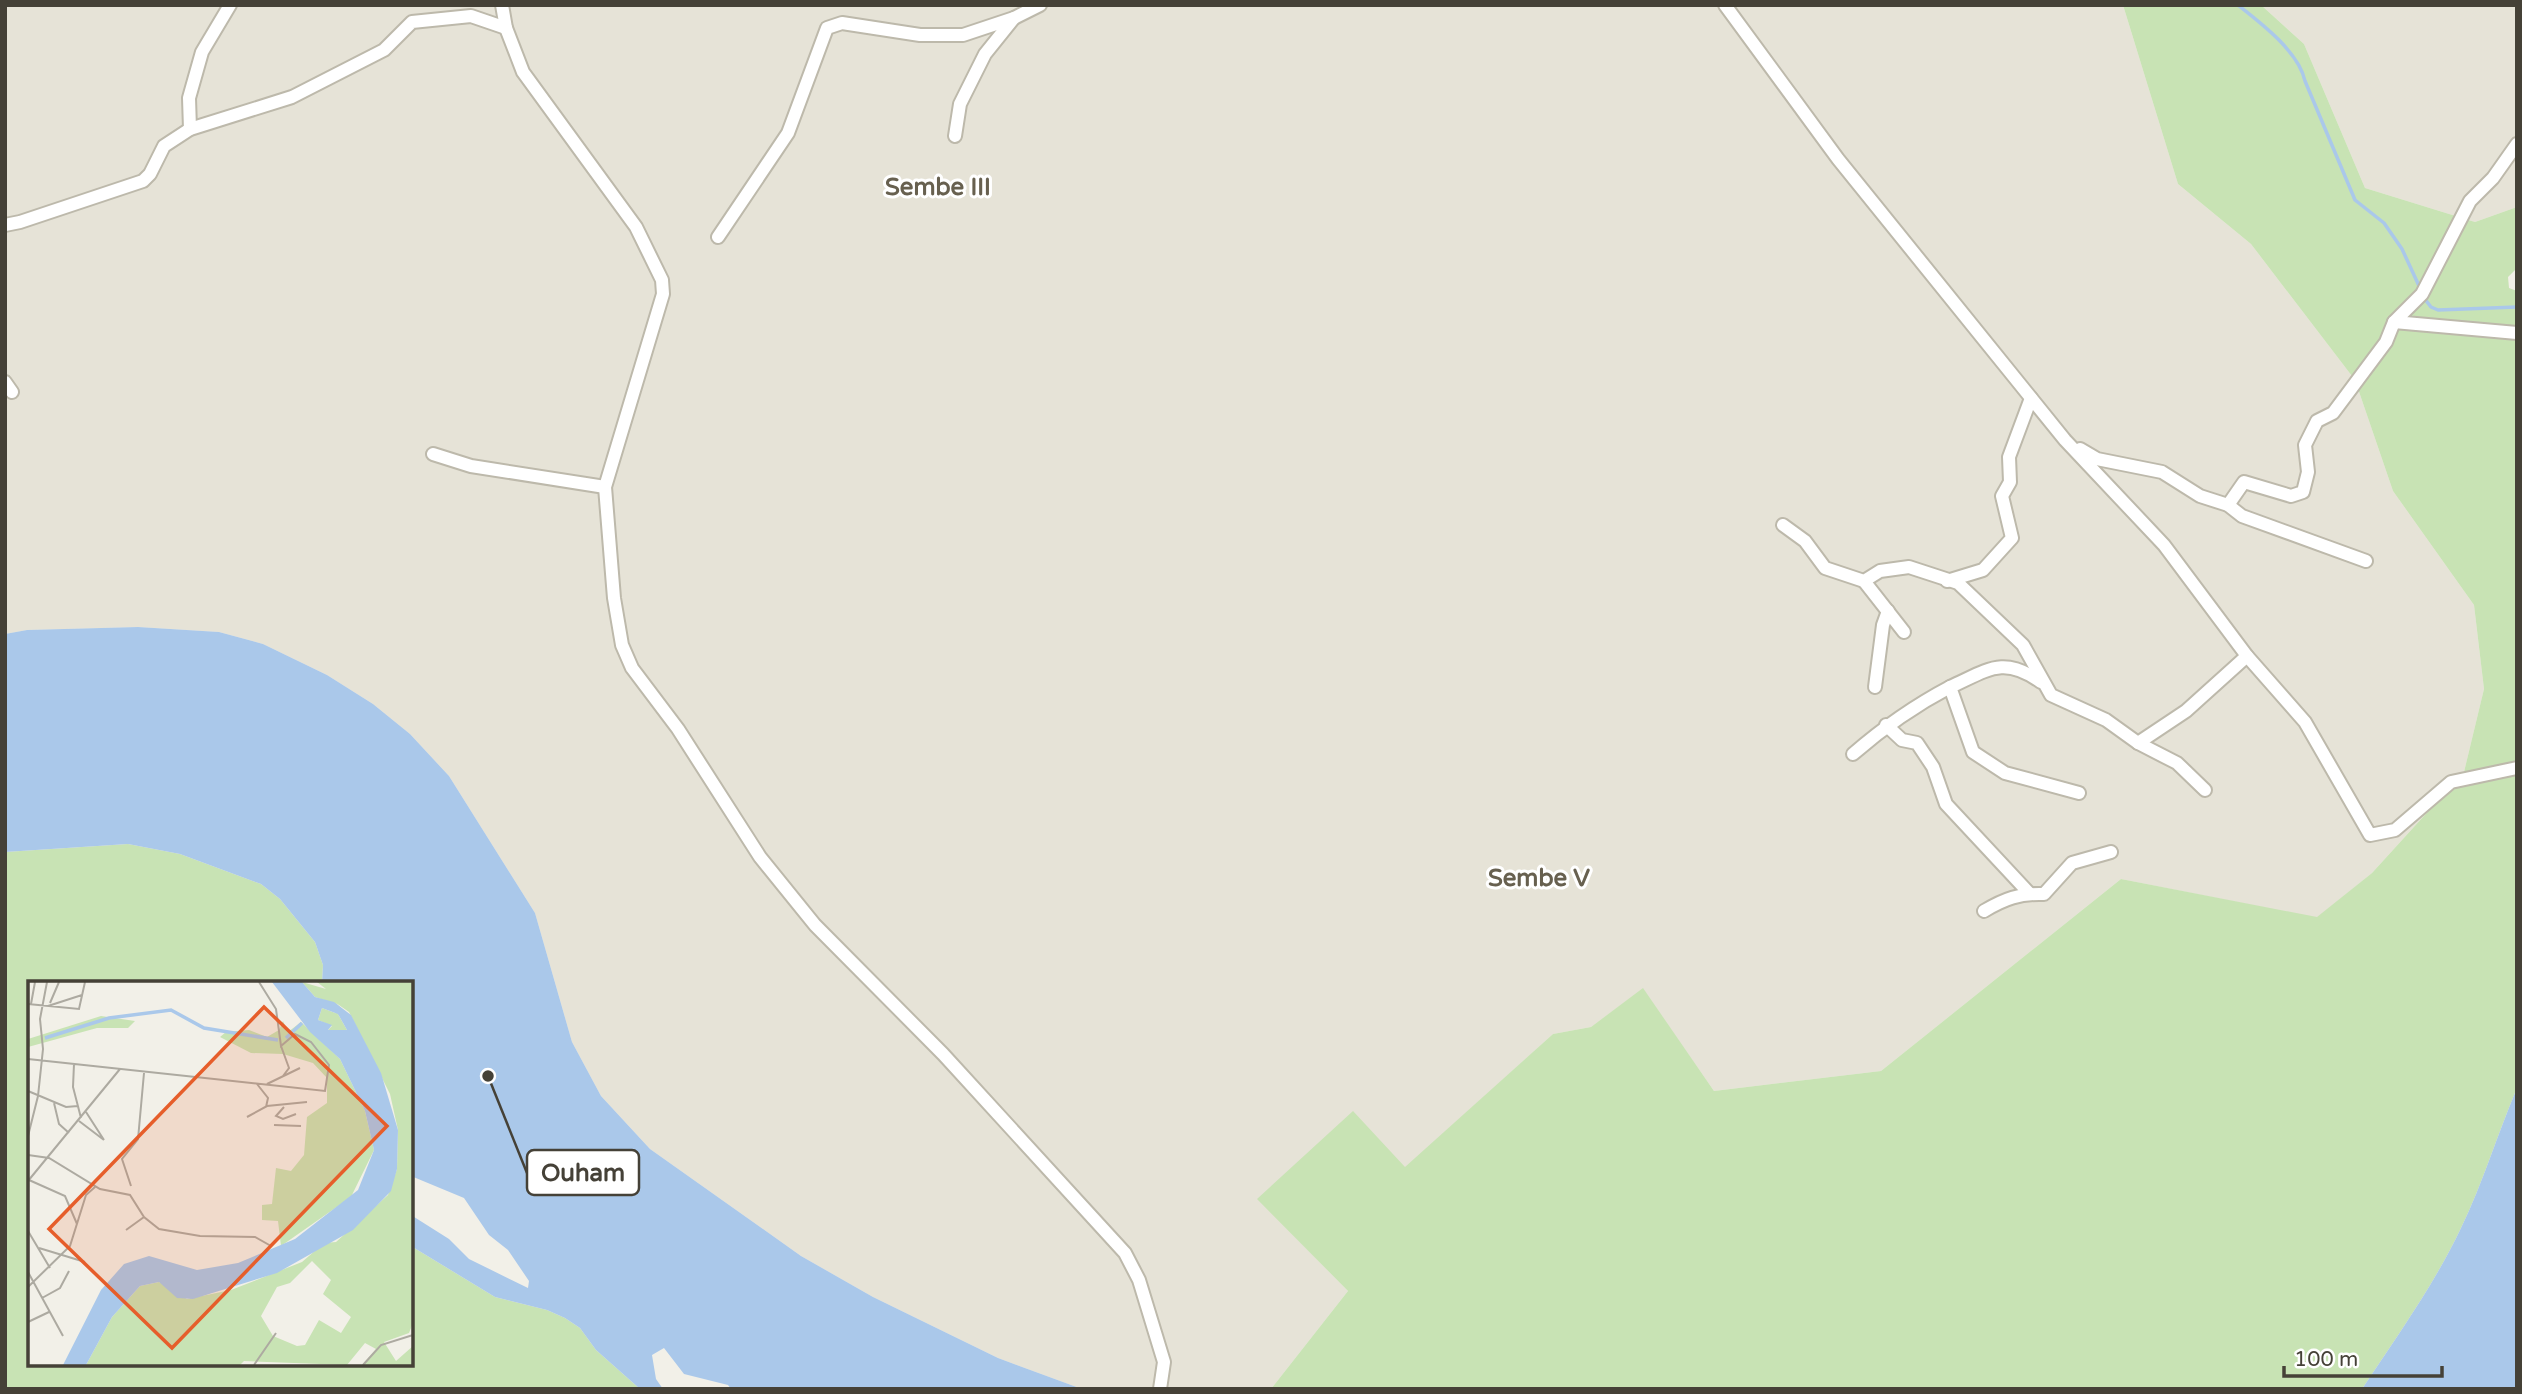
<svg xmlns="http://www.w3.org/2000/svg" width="2522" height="1394" viewBox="0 0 2522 1394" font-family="'Varela Round',sans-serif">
	<rect width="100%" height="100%" fill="#f2f0e8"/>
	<!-- residential -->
	<g fill="#e6e3d7">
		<polygon points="5,5 2123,5 2178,184 2251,244 2355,380 2393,491 2474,605 2484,689 2464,772 2372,873 2317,918 2121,879 1881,1071 1714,1091 1643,989 1591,1027 1553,1034 1405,1168 1258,1199 1348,1291 1271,1389 1082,1389 998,1358 873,1297 801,1256 650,1149 601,1096 572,1042 535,913 449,776 410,734 373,704 327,675 263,644 219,632 138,627 27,630 5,634"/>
		<polygon points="2261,5 2517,5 2517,207 2475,222 2365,188 2304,44"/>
	</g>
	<!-- green -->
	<g fill="#c8e3b4">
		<path d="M2123,5H2261L2304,44L2365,188L2475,222L2517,207V268L2508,277L2509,288L2517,291V1088C2497,1135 2483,1183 2461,1228C2434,1285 2397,1336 2362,1389H1271L1348,1291L1257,1199L1353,1111L1405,1167L1553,1034L1591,1027L1643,988L1714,1091L1881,1071L2121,879L2317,917L2372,873L2464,772L2484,689L2474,605L2393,491L2355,380L2251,244L2178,184Z"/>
		<polygon points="128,844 180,854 261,884 280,899 315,942 323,965 322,983 30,983 30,1364 411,1364 411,1246 495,1297 547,1310 565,1318 580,1328 596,1350 640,1389 5,1389 5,852"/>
	</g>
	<!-- water -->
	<g fill="#aac8ea">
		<polygon points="138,627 219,632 263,644 327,675 373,704 410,734 449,776 535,913 572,1042 601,1096 650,1149 801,1256 873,1297 998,1358 1082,1389 731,1389 728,1385 684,1374 664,1348 652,1355 656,1379 663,1389 640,1389 596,1350 580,1328 565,1318 547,1310 495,1297 411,1246 411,1215 449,1239 469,1259 528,1288 529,1281 508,1250 489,1235 464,1198 411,1176 411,983 322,983 323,965 315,942 280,899 261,884 180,854 128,844 5,852 5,634 27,630"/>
		<path d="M2517,1088V1389H2362C2397,1336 2434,1285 2461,1228C2483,1183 2497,1135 2517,1088Z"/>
	</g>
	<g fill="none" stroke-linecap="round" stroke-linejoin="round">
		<!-- stream -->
		<g stroke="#aac8ea" stroke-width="3.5">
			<path d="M2238,5C2261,23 2299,52 2305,81L2355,200L2384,223L2402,249L2420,288"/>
			<polyline points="2424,298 2431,307 2438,310 2517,307"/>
		</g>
		<defs>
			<g id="minor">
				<polyline points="502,5 506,28 523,72 636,227 662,280 663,294 605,487 614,598 622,645 632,668 678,729 760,857 815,925 943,1054 1125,1253 1139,1280 1164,1362 1160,1389"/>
				<polyline points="1725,5 1838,159 2065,440 2164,545 2247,656 2305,722 2370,835 2395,830 2451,782 2517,768"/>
				<polyline points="190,129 189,98 202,52 230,5"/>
				<polyline points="955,136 960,104 985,54 1014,18"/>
				<polyline points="2517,144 2493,178 2470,201 2422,294 2394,322 2517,333"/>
				<polyline points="5,225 20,222 143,181 150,174 164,146 190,129 292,97 384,50 412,22 471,16 506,28"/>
				<polyline points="718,237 788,133 827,28 842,23 920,35 963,35 1014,18 1040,5"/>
				<polyline points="5,382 12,392"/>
				<polyline points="2080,449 2097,459 2162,472 2200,496 2228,505 2242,516 2366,561"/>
				<polyline points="433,454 471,466 605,487"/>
				<polyline points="2228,505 2244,482 2291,496 2303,492 2308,472 2305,445 2317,421 2333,413 2386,342 2394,322"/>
				<polyline points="1783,525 1805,541 1825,568 1864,581 1880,571 1909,567 1958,583 2023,645 2051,695 2106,720 2138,743 2177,763 2205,790"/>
				<polyline points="1864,581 1904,632"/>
				<polyline points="1947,581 1983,570 2012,538 2002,496 2010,482 2009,457 2031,398"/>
				<path d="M2041,682C2003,655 1988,670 1950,687L1973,752L2005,773L2079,793"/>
				<polyline points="1875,687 1883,625 1888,611"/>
				<polyline points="1886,725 1902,740 1917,743 1933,767 1946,804 2029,893"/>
				<polyline points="2138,743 2186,711 2247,656"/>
				<path d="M1853,754C1884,727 1914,706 1950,687"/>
				<path d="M1984,911C2004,899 2020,893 2044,894L2072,863L2111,852"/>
			</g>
		</defs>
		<!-- minor casing -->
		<use href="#minor" stroke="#bdb9ab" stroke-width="16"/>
		<!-- minor -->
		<use href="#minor" stroke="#fff" stroke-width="12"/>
	</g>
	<g text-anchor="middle" stroke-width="6" stroke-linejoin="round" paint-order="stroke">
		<!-- neighbourhood labels -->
		<g font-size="24" font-weight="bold" fill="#67604f" stroke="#fff">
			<text x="938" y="195">Sembe III</text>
			<text x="1539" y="886">Sembe V</text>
		</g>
	</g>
	<!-- overview -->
	<g transform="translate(28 981)">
		<rect width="385" height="385" fill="#f2f0e8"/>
		<path d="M274,1L298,8L289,1H385V342L381,352L356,361L368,380L385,365V384H334L348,368L337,362L319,384L216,380L212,384H58L84,336L112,305L131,301L159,318L203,309L274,281L296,262L308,261L360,214L369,188L370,149L362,113L321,31L308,22L319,33L316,37L298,26L293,22H305L287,16ZM284,280L303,299L295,313L323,336L313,352L291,339L277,364L269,365L245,355L233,335L249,306L262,302ZM294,27L310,33L319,49H300L304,45L290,39ZM73,35L107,40L100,47H69L0,66V58ZM255,40L260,51L273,41L312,78L337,130L346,169L323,216L253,265L250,240L234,239V224L244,223L248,187L263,190L276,174L279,136L299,122V97L285,82L255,73L223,72L192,56L198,51L221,49L239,56L251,49Z" fill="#c8e3b4" fill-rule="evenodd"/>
		<path d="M244,1H274L287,16L306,21L323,34L353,92L370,149L369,188L363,210L325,249L249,292L165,318L149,317L131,301L112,305L84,336L58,384H35L73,309L96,283L121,275L169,289L210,282L267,258L330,209L346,169L337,130L312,78L282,51ZM294,27L310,33L319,49H300L304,44L290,39Z" fill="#aac8ea" fill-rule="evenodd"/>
		<path fill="none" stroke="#aac8ea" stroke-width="3.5" d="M17,57L81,37L143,29L176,47L250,59M258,57L274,42"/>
		<path fill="none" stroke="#adaaa1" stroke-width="2" d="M22,22L31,1M0,23L51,28L57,1M3,23L7,1M20,25L54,14M253,65L261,87L255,95M0,78L297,110L301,84L283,61L267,53L253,65L248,28L231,1M46,83L45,106L53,137M229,103L240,117L238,126M239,103L272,87M0,110L38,126L50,125M26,122L31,143L41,152M256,126L248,135L255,138L268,133M58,131L76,159M219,136L239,125L279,121M51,140L76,159M246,144L273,145M0,155L10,115L15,68L12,38L19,1M0,174L21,177L72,208L102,214L116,236L131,248L172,255L227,256L243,265M1,199L37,215L49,243M0,200L92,88M103,205L94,178L110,158L116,92M98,249L116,236M0,250L22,287M11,267L57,281M0,291L35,355M0,306L42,265L58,214L67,206M14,317L32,307L41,290M0,341L21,331M226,384L248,352M335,384L353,364L385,354"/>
		<path fill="#e65e2b" fill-opacity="0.15" stroke="#e65e2b" stroke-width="3.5" d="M236,26L359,145L144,367L21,248Z"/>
		<rect width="385" height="385" fill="none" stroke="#454137" stroke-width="3.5"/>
	</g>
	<!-- callouts -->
	<path fill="none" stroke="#454137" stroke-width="2.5" d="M488 1076L527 1173"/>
	<circle fill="#454137" stroke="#fff" stroke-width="2.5" cx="488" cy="1076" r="7"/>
	<rect fill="#fff" stroke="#454137" stroke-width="2.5" x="527" y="1150" width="112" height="45" rx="7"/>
	<g font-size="24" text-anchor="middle" font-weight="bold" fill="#454137">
		<text x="583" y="1181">Ouham</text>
	</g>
	<!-- border -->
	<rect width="2522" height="1394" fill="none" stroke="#454137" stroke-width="14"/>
	<!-- scale -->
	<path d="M2284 1366v10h158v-10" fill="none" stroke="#454137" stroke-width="3.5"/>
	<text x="2294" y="1366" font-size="21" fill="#454137" stroke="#ffffff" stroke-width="5" paint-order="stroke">100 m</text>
</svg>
